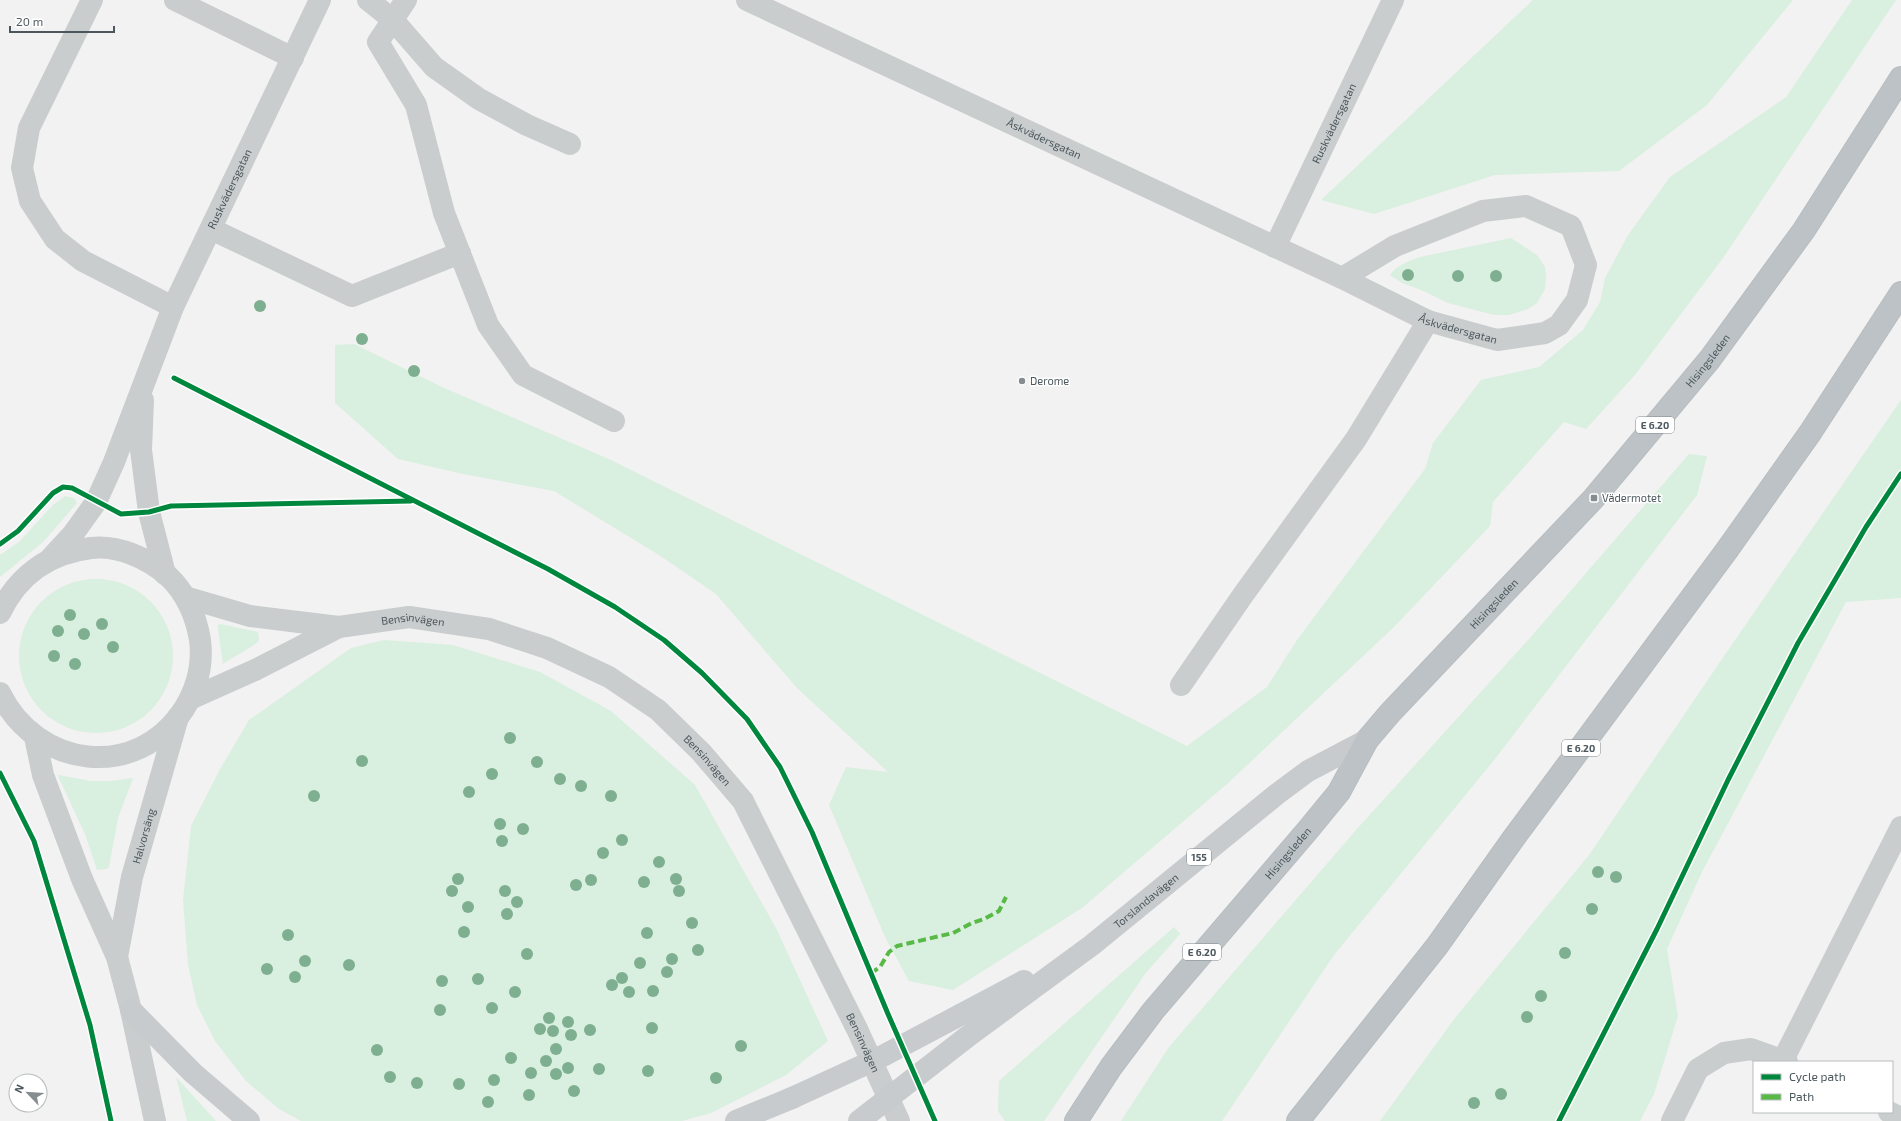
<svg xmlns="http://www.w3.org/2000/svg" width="1901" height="1121" viewBox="0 0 1901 1121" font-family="'Exo 2',sans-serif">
	<rect width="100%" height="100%" fill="#f2f2f2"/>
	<!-- green -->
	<g fill="#d9efdf">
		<polygon points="1533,0 1793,0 1707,105 1619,171 1495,175 1374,214 1321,200"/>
		<polygon points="1852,0 1896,0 1723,258 1635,375 1586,429 1564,422 1493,502 1490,526 1394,627 1227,784 1082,908 953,990 909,981 885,937 829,805 846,767 888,772 797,688 716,594 659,555 554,491 463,474 398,459 335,403 335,345 354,344 442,387 611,460 1187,746 1267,687 1297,640 1425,469 1433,443 1481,380 1539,367 1583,330 1600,302 1605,278 1628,235 1670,177 1786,97"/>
		<path d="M1511,238L1537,255L1545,267L1546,276L1545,289L1537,303L1528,309L1509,315H1494L1448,303L1421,290L1402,283L1390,275C1397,265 1409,261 1420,257Z"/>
		<polygon points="1901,400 1901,598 1846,602 1702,872 1667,949 1678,1016 1654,1094 1640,1121 1380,1121 1455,1018 1589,855 1724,656"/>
		<polygon points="1689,454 1707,456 1697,495 1495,759 1334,955 1222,1121 1121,1121 1169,1047 1356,830 1529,639"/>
		<polygon points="65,496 74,498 77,503 43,542 0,577 0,555 19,542 53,505"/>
		<circle cx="96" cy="656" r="77"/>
		<path d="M220,624L258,632L259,640C255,647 232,657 223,664L218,629V625Z"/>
		<polygon points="384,640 453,645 540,672 611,711 695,785 776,928 828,1041 786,1075 711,1113 682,1121 301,1121 279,1109 246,1081 215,1041 197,1005 188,965 183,900 191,826 219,771 249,720 351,648"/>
		<polygon points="59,775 91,781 111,781 133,778 118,818 109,867 106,869 97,870 85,834 58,776"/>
		<polygon points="1174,927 1180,934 1145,974 1044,1121 1005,1121 998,1111 999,1081"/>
		<polygon points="176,1077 215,1120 216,1121 187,1121"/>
	</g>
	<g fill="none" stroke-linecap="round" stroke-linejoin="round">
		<defs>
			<g id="highway">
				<path id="s7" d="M1076,1121L1111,1067L1153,1011L1307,831L1339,792L1367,740L1390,713L1594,498L1710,359L1804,230L1901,78"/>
				<polyline points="1298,1121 1437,946 1513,839 1727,550 1810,433 1901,293"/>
			</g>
		</defs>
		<!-- highway casing -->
		<use href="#highway" stroke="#b8bdc0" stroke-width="24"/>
		<!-- minor -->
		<g stroke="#cacdcd" stroke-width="22">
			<polyline points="92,0 29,128 22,168 30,201 55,239 83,261 173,307"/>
			<polyline points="175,0 293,58"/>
			<polyline points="368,0 393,20 434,67 479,99 527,125 570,144"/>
			<polyline points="406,0 378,42 416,105 444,213 488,325 523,375 614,421"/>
			<path id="s1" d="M747,0L1342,278L1428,321L1497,340L1545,333L1559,325L1577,300L1586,265L1571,226L1526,206L1483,211L1395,246L1342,278"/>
			<polyline points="211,229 352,296 460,253"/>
			<path id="s2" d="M1275,247L1393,0"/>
			<polyline points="143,400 141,450 149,512 165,574"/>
			<path id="s3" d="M50,559L73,534L96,502L114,462L173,307L320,0"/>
			<path id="s4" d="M185,597L250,616L339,627L409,617L489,629L547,648L609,677L658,710L701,752L743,801L857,1029L899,1121"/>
			<path d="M0,613C18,575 49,553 91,548C118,545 148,558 168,576C186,593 196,616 200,640C203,664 197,688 184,709C136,782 37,768 0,693"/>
			<polyline points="1181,685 1243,595 1356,439 1428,321"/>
			<polyline points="190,699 255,670 339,627"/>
			<polyline points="35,737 43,775 82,879 117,957 131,1010 155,1121"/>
			<path id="s5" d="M117,957L132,877L178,717"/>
			<polyline points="1783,1060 1901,827"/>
			<polyline points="1889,1112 1901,1118"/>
			<polyline points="1672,1121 1698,1069 1724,1053 1751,1049 1787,1062"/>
		</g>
		<!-- major -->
		<g stroke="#c8cbcd" stroke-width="22">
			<polyline points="131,1010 193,1073 249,1121"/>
			<polyline points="960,1015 1024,981"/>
			<path id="s6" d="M967,1037L1092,945L1277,794L1308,771L1367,740"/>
			<polyline points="736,1121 792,1098"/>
		</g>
		<!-- highway -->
		<use href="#highway" stroke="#bcc2c5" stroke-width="22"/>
		<!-- major-bridge -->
		<g stroke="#c8cbcd" stroke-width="22">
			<polyline points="792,1098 877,1059 960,1015"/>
			<polyline points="859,1121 967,1037"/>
		</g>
		<!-- quiet -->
		<polyline stroke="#58b947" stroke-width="4" stroke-dasharray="8 4" stroke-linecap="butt" points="871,973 880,967 889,952 897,946 953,933 972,923 984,919 999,911 1006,897"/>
		<defs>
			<g id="cycleway">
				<polyline points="174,378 548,569 615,607 664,640 702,673 747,719 780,767 812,832 888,1014 935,1121"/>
				<polyline points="0,544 18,531 53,493 63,487 72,488 121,514 149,512 171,506 411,501"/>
				<polyline points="0,773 34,841 90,1025 111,1121"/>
				<polyline points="1559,1121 1657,929 1728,780 1798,643 1866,527 1901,474"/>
			</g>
		</defs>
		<!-- cycleway casing -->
		<use href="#cycleway" stroke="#fff" stroke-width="8"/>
		<!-- cycleway -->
		<use href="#cycleway" stroke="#00873e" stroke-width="5"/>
	</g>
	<!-- trees -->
	<g fill="#7faf91">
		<circle cx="1408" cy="275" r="6"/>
		<circle cx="1458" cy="276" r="6"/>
		<circle cx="1496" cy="276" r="6"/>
		<circle cx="260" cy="306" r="6"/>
		<circle cx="362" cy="339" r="6"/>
		<circle cx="414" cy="371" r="6"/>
		<circle cx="70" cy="615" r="6"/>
		<circle cx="102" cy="624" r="6"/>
		<circle cx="58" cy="631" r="6"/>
		<circle cx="84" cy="634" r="6"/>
		<circle cx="113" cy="647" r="6"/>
		<circle cx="54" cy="656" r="6"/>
		<circle cx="75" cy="664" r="6"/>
		<circle cx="510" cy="738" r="6"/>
		<circle cx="362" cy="761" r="6"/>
		<circle cx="537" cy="762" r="6"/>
		<circle cx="492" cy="774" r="6"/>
		<circle cx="560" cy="779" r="6"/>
		<circle cx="581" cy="786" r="6"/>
		<circle cx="469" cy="792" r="6"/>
		<circle cx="314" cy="796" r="6"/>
		<circle cx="611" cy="796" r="6"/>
		<circle cx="500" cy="824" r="6"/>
		<circle cx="523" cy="829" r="6"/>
		<circle cx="622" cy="840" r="6"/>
		<circle cx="502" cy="841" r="6"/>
		<circle cx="603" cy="853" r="6"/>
		<circle cx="659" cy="862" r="6"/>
		<circle cx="1598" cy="872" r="6"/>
		<circle cx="1616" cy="877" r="6"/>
		<circle cx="458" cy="879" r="6"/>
		<circle cx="676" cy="879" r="6"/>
		<circle cx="591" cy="880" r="6"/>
		<circle cx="644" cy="882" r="6"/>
		<circle cx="576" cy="885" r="6"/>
		<circle cx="452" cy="891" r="6"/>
		<circle cx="505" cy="891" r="6"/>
		<circle cx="679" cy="891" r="6"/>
		<circle cx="517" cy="902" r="6"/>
		<circle cx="468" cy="907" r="6"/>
		<circle cx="1592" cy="909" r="6"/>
		<circle cx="507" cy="914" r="6"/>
		<circle cx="692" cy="923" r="6"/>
		<circle cx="464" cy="932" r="6"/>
		<circle cx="647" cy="933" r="6"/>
		<circle cx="288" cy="935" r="6"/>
		<circle cx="698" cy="950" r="6"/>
		<circle cx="1565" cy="953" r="6"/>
		<circle cx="527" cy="954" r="6"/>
		<circle cx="672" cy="959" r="6"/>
		<circle cx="305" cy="961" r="6"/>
		<circle cx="640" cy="963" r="6"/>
		<circle cx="349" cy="965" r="6"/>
		<circle cx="267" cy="969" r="6"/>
		<circle cx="667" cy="972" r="6"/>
		<circle cx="295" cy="977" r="6"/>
		<circle cx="622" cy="978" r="6"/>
		<circle cx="478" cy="979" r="6"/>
		<circle cx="442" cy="981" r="6"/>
		<circle cx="612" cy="985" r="6"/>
		<circle cx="653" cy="991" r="6"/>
		<circle cx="515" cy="992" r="6"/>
		<circle cx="629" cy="992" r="6"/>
		<circle cx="1541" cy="996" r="6"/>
		<circle cx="492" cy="1008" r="6"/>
		<circle cx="440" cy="1010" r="6"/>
		<circle cx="1527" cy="1017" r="6"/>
		<circle cx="549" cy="1018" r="6"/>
		<circle cx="568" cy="1022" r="6"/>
		<circle cx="652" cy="1028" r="6"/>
		<circle cx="540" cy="1029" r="6"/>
		<circle cx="590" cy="1030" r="6"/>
		<circle cx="553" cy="1031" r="6"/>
		<circle cx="571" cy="1035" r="6"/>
		<circle cx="741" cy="1046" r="6"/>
		<circle cx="556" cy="1049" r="6"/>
		<circle cx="377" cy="1050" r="6"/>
		<circle cx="511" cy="1058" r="6"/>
		<circle cx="546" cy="1061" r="6"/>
		<circle cx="568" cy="1068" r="6"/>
		<circle cx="599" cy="1069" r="6"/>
		<circle cx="648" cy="1071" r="6"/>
		<circle cx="531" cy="1073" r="6"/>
		<circle cx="556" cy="1074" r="6"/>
		<circle cx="390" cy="1077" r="6"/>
		<circle cx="716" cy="1078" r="6"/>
		<circle cx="494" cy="1080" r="6"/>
		<circle cx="417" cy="1083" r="6"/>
		<circle cx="459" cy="1084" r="6"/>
		<circle cx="574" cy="1091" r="6"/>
		<circle cx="1501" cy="1094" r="6"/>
		<circle cx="529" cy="1095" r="6"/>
		<circle cx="488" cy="1102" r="6"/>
		<circle cx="1474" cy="1103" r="6"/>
	</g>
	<!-- markers -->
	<g fill="#858d91" stroke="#fff" stroke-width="1.5">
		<circle cx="1022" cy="381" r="4"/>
		<rect x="1590" y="494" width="8" height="8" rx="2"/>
	</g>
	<g text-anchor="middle" stroke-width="3" stroke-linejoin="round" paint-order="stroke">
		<!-- shield labels -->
		<g fill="#fff" stroke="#81898e" stroke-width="1">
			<rect x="1636" y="417" width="38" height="16" rx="3"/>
			<rect x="1562" y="740" width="38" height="16" rx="3"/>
			<rect x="1187" y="849" width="24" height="16" rx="3"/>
			<rect x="1183" y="944" width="38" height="16" rx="3"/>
		</g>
		<g font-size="10" font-weight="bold" fill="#4b575d">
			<text x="1655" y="429">E 6.20</text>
			<text x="1581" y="752">E 6.20</text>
			<text x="1199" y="861">155</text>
			<text x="1202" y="956">E 6.20</text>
		</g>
		<!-- street labels -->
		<g font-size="11" fill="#4b575d" stroke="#fff">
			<text dy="4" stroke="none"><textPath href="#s2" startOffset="137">Ruskvädersgatan</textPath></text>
			<text dy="4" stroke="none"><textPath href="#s1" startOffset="328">Åskvädersgatan</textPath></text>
			<text dy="4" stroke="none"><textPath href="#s3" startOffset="414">Ruskvädersgatan</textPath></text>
			<text dy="4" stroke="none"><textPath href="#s1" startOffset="784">Åskvädersgatan</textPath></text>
			<text dy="4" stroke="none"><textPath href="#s7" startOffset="991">Hisingsleden</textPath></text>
			<text dy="4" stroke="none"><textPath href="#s7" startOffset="667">Hisingsleden</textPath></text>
			<text dy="4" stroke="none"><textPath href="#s4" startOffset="232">Bensinvägen</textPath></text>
			<text dy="4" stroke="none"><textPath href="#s4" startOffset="568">Bensinvägen</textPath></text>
			<text dy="4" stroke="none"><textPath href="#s5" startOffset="124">Halvorsäng</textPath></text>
			<text dy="4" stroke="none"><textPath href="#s7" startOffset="342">Hisingsleden</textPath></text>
			<text dy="4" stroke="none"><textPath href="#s6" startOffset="225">Torslandavägen</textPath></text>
			<text dy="4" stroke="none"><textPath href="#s4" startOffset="892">Bensinvägen</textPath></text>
		</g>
		<!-- poi labels -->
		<g font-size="11" fill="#4b575d" stroke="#fff" text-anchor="start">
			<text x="1030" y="385">Derome</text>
			<text x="1602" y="502">Vädermotet</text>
		</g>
	</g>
	<!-- legend -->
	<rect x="1753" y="1061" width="140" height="52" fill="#ffffff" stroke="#b7bcbe"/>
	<rect x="1761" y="1074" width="20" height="6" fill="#00873e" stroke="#b7bcbe"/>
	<text x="1789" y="1081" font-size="12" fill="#4b575d">Cycle path</text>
	<rect x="1761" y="1094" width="20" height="6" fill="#58b947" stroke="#b7bcbe"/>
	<text x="1789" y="1101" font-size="12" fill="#4b575d">Path</text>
	<!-- north arrow -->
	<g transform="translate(28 1093) rotate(295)"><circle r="19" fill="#ffffff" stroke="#b7bcbe"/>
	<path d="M0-3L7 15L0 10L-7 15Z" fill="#858d91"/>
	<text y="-6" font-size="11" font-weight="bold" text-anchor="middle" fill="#4b575d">N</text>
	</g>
	<!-- scale -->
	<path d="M10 26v6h104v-6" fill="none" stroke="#4b575d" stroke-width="2"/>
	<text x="16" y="26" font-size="12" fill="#4b575d" stroke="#ffffff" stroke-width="3" paint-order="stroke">20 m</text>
</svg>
